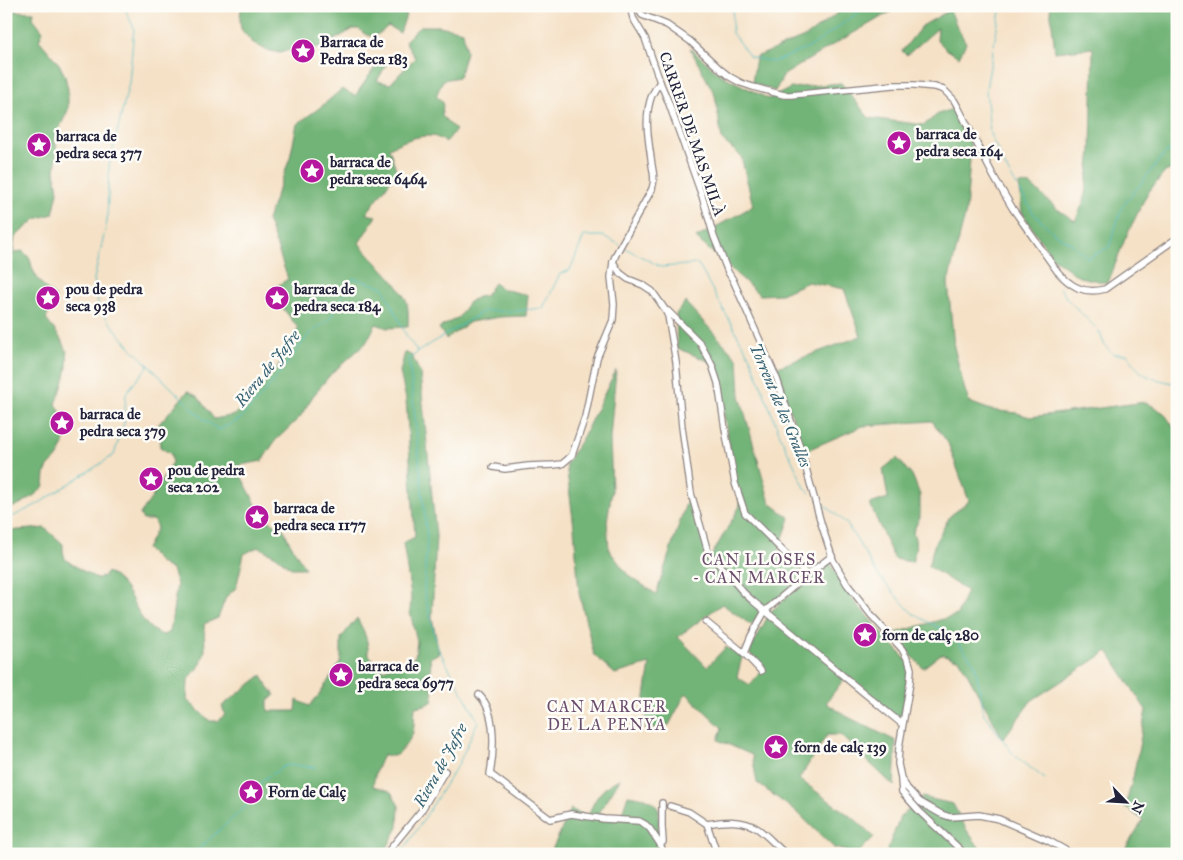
<svg xmlns="http://www.w3.org/2000/svg" width="1183" height="860" viewBox="0 0 1183 860" font-family="'IM FELL Great Primer',serif">
	<rect width="100%" height="100%" fill="#fdfcf7"/>
	<filter id="ink" filterUnits="userSpaceOnUse"><feTurbulence type="fractalNoise" baseFrequency=".02" numOctaves="2"/><feDisplacementMap in="SourceGraphic" scale="10" xChannelSelector="R" yChannelSelector="G"/><feConvolveMatrix kernelMatrix="1 2 1 2 8 2 1 2 1" color-interpolation-filters="sRGB"/></filter>
	<filter id="wash" filterUnits="userSpaceOnUse"><feTurbulence type="fractalNoise" baseFrequency=".0096" numOctaves="4" result="noise"/><feDisplacementMap in="SourceGraphic" scale="20" xChannelSelector="R" yChannelSelector="G"/><feGaussianBlur stdDeviation="1.12" result="paint"/><feColorMatrix in="noise" values="0 0 0 0 0 0 0 0 0 0 0 0 0 0 0 0 0 1.4 0 .05"/><feComposite in="paint" operator="in"/></filter>
	<g filter="url(#wash)">
		<rect width="100%" height="100%" fill="#f5e1c6"/>
		<!-- forest -->
		<g fill="#72b477" stroke="#4a6b59">
			<path d="M241,6H409L400,33L388,26C378,36 370,41 359,29H353L320,48H296L280,53L266,50L252,42L241,29L240,20Z"/>
			<polygon points="847,6 901,6 829,47 784,75 775,91 752,83 756,57 807,36"/>
			<polygon points="1050,6 1177,6 1177,167 1165,172 1147,194 1125,239 1108,283 1079,277 1052,257 1022,213 1019,184 1031,185 1056,208 1075,221 1084,201 1091,152 1093,48 1055,52"/>
			<polygon points="950,10 957,27 966,43 959,57 946,49 937,40 938,28 907,55 902,51 922,26"/>
			<path d="M12,11L34,12L33,18L43,31L39,40L59,64L65,76L68,89V110L55,138L57,151L55,171L58,192L53,214L36,219L15,237L13,254L17,252L22,251C33,259 29,261 34,272C39,283 47,290 56,297L46,319C53,329 64,340 67,353C70,367 61,390 56,404C66,420 69,440 58,456C55,461 48,465 46,471C44,475 45,482 44,486C35,497 20,505 6,510V12Z"/>
			<path d="M420,26H439L463,31L466,52L459,77L443,80L436,96L443,102L442,116L456,130L446,142C442,140 436,136 431,136C417,135 401,142 389,148L397,172L366,214L376,216L359,243C374,263 395,277 406,300C409,307 408,319 408,327L387,328L376,324L366,343L330,375L313,396L300,417L275,441L262,461L236,466L260,512C266,520 274,524 283,528L290,543L305,568H291L276,556L258,547L244,554L236,588L226,597L218,618L204,624L205,650L201,664L188,680L187,700L210,721H218L225,714L222,706L262,675L265,682L275,695L268,701V711H296L297,700L309,706L319,695L341,661V638L357,618C363,630 369,640 368,654L383,670L415,657L417,641L410,612L411,596L403,543L415,537L406,399L400,372L405,352L412,356L420,373L436,536L432,617L439,653L430,658L433,701L425,705L415,707C414,715 415,724 413,732C412,738 401,752 396,755C392,757 388,756 384,754C378,764 375,774 373,786L387,790L391,792L399,806L398,827L384,854H6V531L45,528L63,544V551L65,559C75,567 86,572 97,579L104,576L107,572C114,576 120,581 125,588C137,605 141,628 163,635L170,632L177,584L172,570L160,563L146,549L157,528L154,520H143L140,514L155,493L172,462L171,454L160,447L158,425L188,391L198,397L214,419L235,415L263,383L277,368L298,328L276,299L274,288L288,279L273,235L267,220L290,158L297,124L322,106L342,89L355,96L378,63L386,65L377,81L390,84L415,58L405,41Z"/>
			<polygon points="690,48 721,75 769,99 791,88 841,83 869,118 924,125 938,114 952,109 967,133 971,146 966,212 948,282 954,347 964,387 969,402 991,410 1017,413 1030,417 1146,402 1164,413 1177,432 1177,854 1122,854 1143,820 1125,807 1133,778 1146,710 1108,651 1031,701 1003,739 960,660 941,654 923,668 892,634 957,615 967,591 928,566 935,543 950,516 969,501 948,443 932,421 863,426 805,451 775,368 861,336 844,289 808,282 781,294 760,295 696,238 753,206 741,156 722,140 715,95"/>
			<polygon points="494,283 502,289 528,295 526,316 500,317 470,322 446,339 439,328 459,317 468,303 477,297 485,296"/>
			<polygon points="685,302 738,359 740,396 770,503 790,518 779,549 804,574 751,625 722,604 678,637 707,667 726,647 742,657 737,677 750,685 764,667 749,653 770,612 829,562 853,600 909,663 905,701 900,720 846,676 826,703 850,718 896,741 894,786 840,735 827,735 799,779 857,821 874,837 857,854 834,848 798,813 757,783 752,755 718,740 722,728 686,693 669,725 646,730 645,697 650,664 615,674 594,655 579,593 574,527 566,464 584,435 616,370 610,438 612,490 607,521 609,550 628,575 656,594 688,497 710,558 740,506 715,364 677,348 676,314"/>
			<path d="M897,458L913,477L920,495V517L913,532C917,542 916,552 912,562L894,559L870,504L888,498L883,469Z"/>
			<path d="M620,779L599,813L620,819L628,795L645,798L653,802L659,810L658,846L661,854H550L571,809L588,818C593,800 602,786 620,779Z"/>
			<polygon points="922,797 953,804 966,829 984,854 886,854 900,817"/>
		</g>
		<g fill="none" stroke-linecap="round" stroke-linejoin="round">
			<!-- stream -->
			<g stroke="#49b8c0" stroke-width="1">
				<polyline points="121,6 125,9 134,28 129,83 109,166 107,222 94,279 99,309 130,347 203,419 219,430 240,419 263,394 310,333 329,320 353,278 383,287 407,337 418,352 409,359 427,538 424,592 438,648 478,721 459,763 422,822 401,854"/>
				<polyline points="733,6 732,33 750,57 774,62 812,46 867,6"/>
				<polyline points="999,6 1000,11 986,89 990,134 1006,168 1034,214 1056,235 1071,243 1088,258 1109,247 1122,207 1166,152 1177,151"/>
				<polyline points="623,247 661,267 698,264 751,359 780,435 805,488 810,493"/>
				<path d="M1060,288L1068,300L1099,331L1105,346L1113,354H1127C1141,379 1152,378 1177,384"/>
				<polyline points="419,351 484,311 516,311 543,308 560,274 570,270 584,236 603,236 620,245"/>
				<polyline points="817,498 847,524 878,575 912,613 951,634 975,664 984,714 1014,755 1045,779"/>
				<polyline points="6,520 38,504 114,455 124,423 126,393 149,365"/>
				<polyline points="193,854 246,806 263,780 286,765 316,767"/>
			</g>
		</g>
	</g>
	<g filter="url(#ink)">
		<g fill="none" stroke-linecap="round" stroke-linejoin="round">
			<defs>
				<g id="minor">
					<polyline points="630,6 633,18 645,38 660,82 668,101 702,196 714,237 728,272 733,280 777,379 802,454 821,523 833,560 847,584 872,616 902,649 909,662 911,669 910,683 899,747 898,764 901,778 907,788 920,802 941,814 950,817 979,815 999,819 1049,841 1072,854"/>
					<path d="M637,6L642,15L667,25L690,41L721,70L730,77L741,83L753,87L784,95H791L893,85H914L935,87L944,90L954,100L958,107L994,177L1013,209L1057,271C1070,286 1084,295 1105,289L1177,238"/>
					<polyline points="613,262 620,273 628,279 643,285 652,291 664,308 668,316 676,362 682,427 691,493 708,552 744,593 754,602 785,627 853,684 902,724"/>
					<polyline points="668,311 700,343 712,365 718,383 725,429 735,483 745,513 807,575 832,556"/>
					<path d="M493,467L505,469L528,466L553,465L562,464L568,459L572,455L585,417L597,358L613,320L614,304L611,277L613,262L616,254L652,189C656,177 652,170 651,158C648,138 644,115 652,95C654,91 657,86 660,82"/>
					<polyline points="706,622 744,653 761,671"/>
					<polyline points="744,653 751,636 765,611 807,575"/>
					<path d="M479,695C497,712 494,752 490,774L550,819L571,814L604,819L639,821L646,825L650,829L660,844L664,854"/>
					<polyline points="901,780 902,792 920,812 965,854"/>
					<polyline points="670,806 689,812 707,824 717,854"/>
					<path d="M707,824C725,821 743,819 758,829C768,836 776,846 786,854"/>
					<polyline points="660,844 663,842 662,827 662,803"/>
					<polyline points="386,854 421,811 445,771"/>
				</g>
			</defs>
			<!-- minor casing -->
			<use href="#minor" stroke="#8c8280" stroke-width="8"/>
			<!-- minor -->
			<use href="#minor" stroke="#fff" stroke-width="5.5"/>
		</g>
	</g>
	<!-- icons -->
	<defs>
		<symbol id="sight-disc" viewBox="-11 -11 22 22"><circle r="9.5" fill="#b5179e" stroke="#fdfcf7"/><path d="M0-6L1.8-2.2L6-1.7L2.9 1.2L3.7 5.4L0 3.3L-3.7 5.4L-2.9 1.2L-6-1.7L-1.8-2.2Z" fill="#fff"/></symbol>
	</defs>
	<g fill-rule="evenodd">
		<use href="#sight-disc" x="289" y="37" width="28" height="28"/>
		<use href="#sight-disc" x="885" y="129" width="28" height="28"/>
		<use href="#sight-disc" x="25" y="131" width="28" height="28"/>
		<use href="#sight-disc" x="298" y="157" width="28" height="28"/>
		<use href="#sight-disc" x="34" y="284" width="28" height="28"/>
		<use href="#sight-disc" x="263" y="284" width="28" height="28"/>
		<use href="#sight-disc" x="48" y="409" width="28" height="28"/>
		<use href="#sight-disc" x="137" y="465" width="28" height="28"/>
		<use href="#sight-disc" x="243" y="503" width="28" height="28"/>
		<use href="#sight-disc" x="851" y="621" width="28" height="28"/>
		<use href="#sight-disc" x="327" y="661" width="28" height="28"/>
		<use href="#sight-disc" x="762" y="733" width="28" height="28"/>
		<use href="#sight-disc" x="237" y="778" width="28" height="28"/>
	</g>
	<g text-anchor="middle" stroke-width="5" stroke-linejoin="round" paint-order="stroke">
		<!-- poi labels -->
		<g font-size="15" font-weight="bold" fill="#22223b" stroke="#fdfcf7" text-anchor="start">
			<text x="320" y="47">Barraca de<tspan x="320" dy="17">Pedra Seca 183</tspan></text>
			<text x="916" y="139">barraca de<tspan x="916" dy="17">pedra seca 164</tspan></text>
			<text x="56" y="141">barraca de<tspan x="56" dy="17">pedra seca 377</tspan></text>
			<text x="330" y="167">barraca de<tspan x="330" dy="17">pedra seca 6464</tspan></text>
			<text x="66" y="294">pou de pedra<tspan x="66" dy="17">seca 938</tspan></text>
			<text x="294" y="294">barraca de<tspan x="294" dy="17">pedra seca 184</tspan></text>
			<text x="80" y="419">barraca de<tspan x="80" dy="17">pedra seca 379</tspan></text>
			<text x="168" y="475">pou de pedra<tspan x="168" dy="17">seca 202</tspan></text>
			<text x="274" y="513">barraca de<tspan x="274" dy="17">pedra seca 1177</tspan></text>
			<text x="882" y="640">forn de calç 280</text>
			<text x="358" y="671">barraca de<tspan x="358" dy="17">pedra seca 6977</tspan></text>
			<text x="794" y="752">forn de calç 139</text>
			<text x="268" y="797">Forn de Calç</text>
		</g>
		<!-- street labels -->
		<g font-size="15" fill="#22223b" stroke="#fdfcf7">
			<text transform="translate(692 134) rotate(71)" y="5">CARRER DE MAS MILÀ</text>
		</g>
		<!-- water labels -->
		<g font-size="16" font-style="italic" fill="#325e70" stroke="#fdfcf7">
			<text transform="translate(267 368) rotate(-51)" y="6">Riera de Jafre</text>
			<text transform="translate(781 405) rotate(67)" y="6">Torrent de les Gralles</text>
			<text transform="translate(440 765) rotate(-61)" y="6">Riera de Jafre</text>
		</g>
		<!-- neighbourhood labels -->
		<g font-size="16" letter-spacing="1" fill="#6b4e6d" stroke="#fdfcf7">
			<text x="759" y="565">CAN LLOSES<tspan x="759" dy="18">- CAN MARCER</tspan></text>
			<text x="607" y="712">CAN MARCER<tspan x="607" dy="18">DE LA PENYA</tspan></text>
		</g>
	</g>
	<!-- margin -->
	<rect width="1183" height="860" fill="none" stroke="#fdfcf7" stroke-width="25"/>
	<!-- north arrow -->
	<g transform="translate(1126 802) rotate(115)" stroke="#fdfcf7" stroke-width="4" paint-order="stroke">
	<path d="M0-4L9 19L0 12L-9 19Z" fill="#22223b"/>
	<text y="-8" font-size="14" font-weight="bold" text-anchor="middle" fill="#22223b">N</text>
	</g>
</svg>
